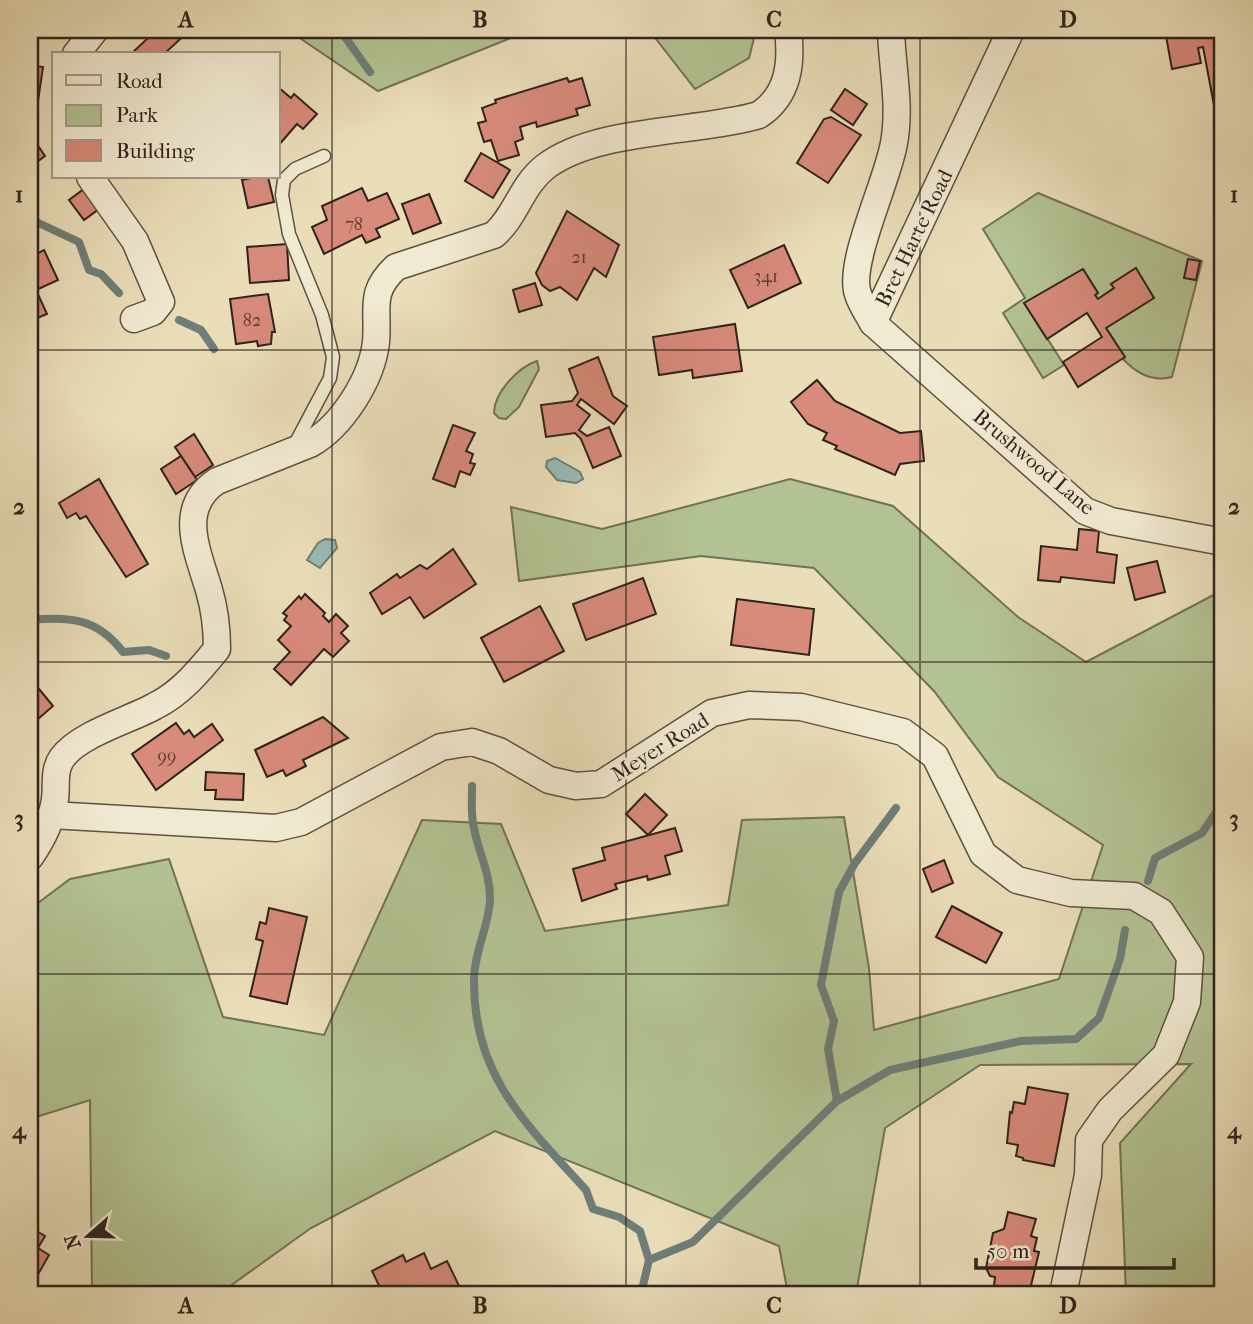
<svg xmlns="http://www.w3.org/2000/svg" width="1253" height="1324" viewBox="0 0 1253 1324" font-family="'IM FELL French Canon',serif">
	<rect width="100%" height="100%" fill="#eadeb9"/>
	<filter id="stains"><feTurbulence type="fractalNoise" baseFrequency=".00286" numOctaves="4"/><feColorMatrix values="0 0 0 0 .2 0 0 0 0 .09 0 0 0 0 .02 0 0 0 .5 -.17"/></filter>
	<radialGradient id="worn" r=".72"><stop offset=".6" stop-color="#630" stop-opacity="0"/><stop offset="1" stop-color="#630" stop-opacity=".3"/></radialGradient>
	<!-- green -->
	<g fill="#b3c292" stroke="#717258" stroke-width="2">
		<polygon points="288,30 531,30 378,91"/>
		<polygon points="649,30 756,30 749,58 695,89"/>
		<path d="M1038,193L1202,261L1172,377C1153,382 1136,373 1123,359L1125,357L1106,328L1154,298L1136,269L1111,284L1114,288L1098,299L1095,295L1098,293L1083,269L1025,303L1064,365L1043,378L1003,313L1025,298L983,229Z"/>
		<path d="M537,361L539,369L519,407L506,419L499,418L494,413C494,393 518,367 537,361Z"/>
		<polygon points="790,479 893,506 1018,617 1086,662 1223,590 1223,1294 1126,1294 1120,1143 1191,1064 980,1065 885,1128 856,1294 788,1294 779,1246 495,1131 311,1228 219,1294 92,1294 90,1100 30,1119 30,909 70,879 169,859 223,1017 324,1035 422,820 501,824 545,931 728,905 742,820 844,817 869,968 874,1030 1059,979 1103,845 998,777 934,691 814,568 701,556 519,581 511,507 602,529"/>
	</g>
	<!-- water -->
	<g fill="#98bbb5" stroke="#6e7e78" stroke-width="2">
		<polygon points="555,458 580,472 583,479 576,483 557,480 546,467 547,461"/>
		<polygon points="325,539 335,540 337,548 320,568 307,560 318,543"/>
	</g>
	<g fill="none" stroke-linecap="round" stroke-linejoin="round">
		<!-- stream -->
		<g stroke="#6e7e78" stroke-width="8">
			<polyline points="340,30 370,72"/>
			<polyline points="30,219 79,242 89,270 101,274 119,293"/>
			<polyline points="179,320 201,330 214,349"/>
			<path d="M30,620C71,616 98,619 123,652L149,650L166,656"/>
			<path d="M472,786C472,798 471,811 473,823C477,850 491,873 490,901C488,928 474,953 474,980C473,1076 526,1124 586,1190L593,1209L619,1217L640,1231L649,1260"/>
			<polyline points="1148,881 1155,858 1202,833 1217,811 1223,784"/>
			<polyline points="837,1101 828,1049 834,1021 821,985 839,892 855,863 896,808"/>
			<polyline points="641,1294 649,1260 693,1242 837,1101 890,1070 1021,1041 1076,1039 1099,1018 1120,959 1125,930"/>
		</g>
	</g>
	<!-- building -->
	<g fill="#d88a7b" stroke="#2f221d" stroke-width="2">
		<polygon points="145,30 190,30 164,54 131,54 149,37 144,32"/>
		<polygon points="1202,30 1223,30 1223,114 1216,116 1203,47 1198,48 1201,63 1172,69 1166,36"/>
		<polygon points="30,65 43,67 38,101 30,99"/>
		<polygon points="567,78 569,82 582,78 590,105 576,109 578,115 537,127 536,122 520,127 523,139 515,142 519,155 498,161 491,140 484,142 478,123 486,121 482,108 496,103 495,100"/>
		<polygon points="278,87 291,98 294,94 317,114 303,129 297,124 278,146"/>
		<polygon points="845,89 867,104 853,125 831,110"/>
		<polygon points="831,117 861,135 828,183 797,163 824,119"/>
		<polygon points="30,134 45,156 30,167"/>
		<polygon points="481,153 510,170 493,198 465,181"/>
		<polygon points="255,177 268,177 274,202 248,208 242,180"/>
		<polygon points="88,186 103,206 84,220 69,200"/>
		<polygon points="362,188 368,201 387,193 399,219 376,229 380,237 366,243 362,235 324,254 312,227 327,220 322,206"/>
		<polygon points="429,194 441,223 413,234 402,204"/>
		<polygon points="567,211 619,245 606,277 594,268 577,300 560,287 550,291 542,285 536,273"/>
		<polygon points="287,244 289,280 250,283 247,247"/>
		<polygon points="784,245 801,283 748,308 730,270"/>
		<polygon points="44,250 58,280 36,290 47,314 30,321 30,257"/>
		<polygon points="1188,259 1200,261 1196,280 1184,278"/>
		<polygon points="1136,268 1154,298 1106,328 1125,357 1078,387 1063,362 1102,337 1087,313 1047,339 1024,303 1083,269 1098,293 1095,295 1098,299 1114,288 1111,284"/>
		<polygon points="535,283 542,305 519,312 513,290"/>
		<polygon points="268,294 275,332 272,332 271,344 258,346 257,341 236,344 230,299"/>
		<polygon points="735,324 742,371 693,378 692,370 659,375 653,337"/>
		<polygon points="598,357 613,396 627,406 614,424 581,399 577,405 590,415 579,430 587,436 609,427 621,456 593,468 581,439 575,433 546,437 541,405 572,401 578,393 569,369"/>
		<polygon points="817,380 835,401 900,433 921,431 924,461 900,464 895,475 835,449 837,446 823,440 827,433 808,424 791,402"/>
		<polygon points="1220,424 1223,424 1223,471"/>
		<polygon points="453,425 475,433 466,451 473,454 470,463 475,464 470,475 460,471 455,487 433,479"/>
		<polygon points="194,434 213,465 195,477 175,447"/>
		<polygon points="181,456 197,480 176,494 161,469"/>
		<polygon points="99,479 148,564 126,577 86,516 80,519 76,513 67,518 59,503"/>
		<polygon points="1079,529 1099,531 1097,552 1117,555 1114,583 1061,577 1060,582 1038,580 1041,546 1077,550"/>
		<polygon points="453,549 476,584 424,618 410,597 382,614 370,593 397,574 400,578 420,565 427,569"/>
		<polygon points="1157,561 1165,592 1135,600 1127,568"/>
		<polygon points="643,578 656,614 586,640 573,604"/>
		<polygon points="305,594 325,613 323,616 329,622 336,614 348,626 341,633 349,641 333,657 324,649 291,685 274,669 290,652 278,640 291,626 284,620 287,616 283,613 299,596 301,599"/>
		<polygon points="737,599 814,609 809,655 731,645"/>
		<polygon points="540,606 564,651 504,682 481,638"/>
		<polygon points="39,689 53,706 30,726 30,698"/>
		<polygon points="323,717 348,738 303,760 306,766 286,776 283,770 267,777 255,750"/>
		<polygon points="176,723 184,734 189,730 194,737 212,724 223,740 156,790 132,754"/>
		<polygon points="206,772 244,774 243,800 215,799 216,790 205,790"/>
		<polygon points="645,794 667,815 648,835 626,814"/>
		<polygon points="675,828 682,851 665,856 670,874 648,880 647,876 615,884 617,889 582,901 573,869 605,860 602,848"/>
		<polygon points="944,860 953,883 932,892 923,869"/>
		<polygon points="952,906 1002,933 986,963 936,937"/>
		<polygon points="269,908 307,917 287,1004 250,996 263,941 256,939 260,922 266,924"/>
		<polygon points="1028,1087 1068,1094 1054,1166 1023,1160 1023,1158 1016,1156 1018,1145 1007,1143 1010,1112 1012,1113 1014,1102 1025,1104"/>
		<polygon points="1008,1212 1036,1219 1031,1236 1037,1238 1034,1251 1039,1252 1029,1294 994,1286 995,1277 990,1276 986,1268 993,1233 1004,1229"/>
		<polygon points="30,1227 45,1236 38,1248 49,1255 36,1278 30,1274"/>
		<polygon points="424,1253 431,1269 447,1261 462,1292 383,1294 372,1271 403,1255 406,1262"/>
	</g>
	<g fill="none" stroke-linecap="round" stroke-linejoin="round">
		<defs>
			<polyline id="service" points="294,446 330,378 333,357 322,315 289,234 282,195 284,180 295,169 324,156"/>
			<g id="minor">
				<path d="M891,30C892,68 901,105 894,143C888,180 847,264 858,294C861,304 868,314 873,323L1011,30"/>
				<polyline points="76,54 95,30"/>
				<polyline points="90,177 135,241 161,302 153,312 134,319"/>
				<polyline points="873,323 1085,511 1111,521 1223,542"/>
				<polyline points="51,815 276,828 301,822 441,747 472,742 499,751 549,780 576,786 601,784 712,713 749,705 801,707 903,732 935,756 983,854 1017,880 1071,893 1134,896 1161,912 1190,957 1187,1002 1166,1055 1110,1110 1089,1140 1088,1175 1063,1294"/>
				<path d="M30,857C42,840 52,820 55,799C57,785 53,771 62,758C79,734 130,720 155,706C181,693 199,671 217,649C217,628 215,610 209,590C198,552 176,508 217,481L310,444C342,426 372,379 376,342C379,308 368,293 396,267L494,235C516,216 521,186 545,167C595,128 698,133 759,115C789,95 792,63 788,30"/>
			</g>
		</defs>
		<!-- service casing -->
		<use href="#service" stroke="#5e5144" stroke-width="15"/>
		<!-- minor casing -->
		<use href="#minor" stroke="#5e5144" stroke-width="29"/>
		<!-- service -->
		<use href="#service" stroke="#f1ead2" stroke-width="12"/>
		<!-- minor -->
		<use href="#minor" stroke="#f1ead2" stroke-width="26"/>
	</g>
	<!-- grid -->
	<path fill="none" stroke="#2f221d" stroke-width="2" stroke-opacity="0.55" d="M332,30V1294M626,30V1294M920,30V1294M30,350H1223M30,662H1223M30,974H1223"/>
	<g text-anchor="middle" stroke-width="5" stroke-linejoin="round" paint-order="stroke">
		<!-- number labels -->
		<g font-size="18" fill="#593c34">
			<text x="354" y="230">78</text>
			<text x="579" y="263">21</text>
			<text x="766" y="282">341</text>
			<text x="252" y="326">82</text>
			<text x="167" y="762">99</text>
		</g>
		<!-- street labels -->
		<g font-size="21" fill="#2f221d" stroke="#f1ead2">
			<text transform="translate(914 238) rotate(-64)" y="7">Bret Harte Road</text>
			<text transform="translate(1034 462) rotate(40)" y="7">Brushwood Lane</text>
			<text transform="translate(660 747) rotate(-32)" y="7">Meyer Road</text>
		</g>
	</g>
	<!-- margin -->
	<rect width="1253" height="1324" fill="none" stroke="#eadeb9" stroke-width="77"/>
	<!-- legend -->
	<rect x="52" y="52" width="228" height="126" fill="#f1ead2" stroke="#a39a8a" stroke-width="2"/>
	<rect x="66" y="75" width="35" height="10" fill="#f1ead2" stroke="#a39a8a" stroke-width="2"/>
	<text x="116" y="88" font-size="21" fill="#2f221d">Road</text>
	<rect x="66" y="105" width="35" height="21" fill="#b3c292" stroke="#a39a8a" stroke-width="2"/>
	<text x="116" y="122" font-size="21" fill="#2f221d">Park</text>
	<rect x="66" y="140" width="35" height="21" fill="#d88a7b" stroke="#a39a8a" stroke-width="2"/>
	<text x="116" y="158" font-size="21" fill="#2f221d">Building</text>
	<!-- north arrow -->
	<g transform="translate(88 1236) rotate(250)" stroke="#f1ead2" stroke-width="5" paint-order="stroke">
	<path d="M0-5L12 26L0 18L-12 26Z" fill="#2f221d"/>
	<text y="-10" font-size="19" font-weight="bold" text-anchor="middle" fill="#2f221d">N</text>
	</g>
	<!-- scale -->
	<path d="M976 1258v10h198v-10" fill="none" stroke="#2f221d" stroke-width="3.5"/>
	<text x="987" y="1258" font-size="21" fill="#2f221d" stroke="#f1ead2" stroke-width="5" paint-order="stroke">50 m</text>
	<rect x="38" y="38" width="1176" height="1248" fill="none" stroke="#2f221d" stroke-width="2.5"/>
	<g font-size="23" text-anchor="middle" font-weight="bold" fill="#2f221d">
		<text x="186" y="27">A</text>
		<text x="480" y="27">B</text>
		<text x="774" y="27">C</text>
		<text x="1068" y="27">D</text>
		<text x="19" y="202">1</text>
		<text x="1234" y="202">1</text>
		<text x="19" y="514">2</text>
		<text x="1234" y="514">2</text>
		<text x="19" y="826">3</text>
		<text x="1234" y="826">3</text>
		<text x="19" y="1138">4</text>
		<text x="1234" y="1138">4</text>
		<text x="186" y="1313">A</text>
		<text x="480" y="1313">B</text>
		<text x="774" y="1313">C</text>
		<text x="1068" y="1313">D</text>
	</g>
	<rect width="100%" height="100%" filter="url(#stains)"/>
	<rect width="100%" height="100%" fill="url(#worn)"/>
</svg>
